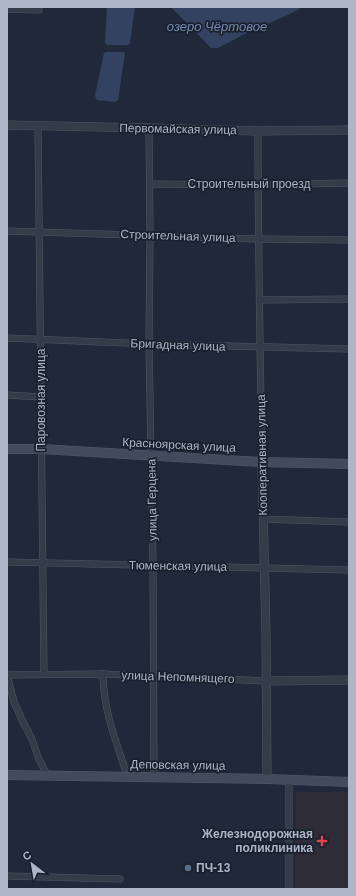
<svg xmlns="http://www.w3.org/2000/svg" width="356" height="896" viewBox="0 0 356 896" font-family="Helvetica,sans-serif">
	<rect width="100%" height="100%" fill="#202939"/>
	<!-- medical -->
	<polygon fill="#2f2c3a" points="296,792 349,792 349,889 295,889"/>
	<!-- water -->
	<g fill="#334261">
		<polygon points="107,7 135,7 130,43 128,45 107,45 105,42"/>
		<polygon points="171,7 303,7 290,14 249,32 218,48 211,48"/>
		<polygon points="106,52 123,52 125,53 118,100 115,102 97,100 95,96 104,53"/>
	</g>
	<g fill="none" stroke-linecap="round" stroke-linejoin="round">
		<defs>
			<g id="minor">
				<polyline points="7,9 39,10"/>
				<polyline points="38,126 44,674"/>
				<polyline points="149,128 150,235 149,344 153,565 154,777"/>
				<path d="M258,131C258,241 260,351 262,462"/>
				<polyline points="150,184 258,185 349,183"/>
				<polyline points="7,231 258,239 349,240"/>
				<polyline points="260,300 349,299"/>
				<polyline points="7,338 149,344 349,349"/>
				<polyline points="7,395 41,397"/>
				<polyline points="263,519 349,522"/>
				<polyline points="7,562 265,568 349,570"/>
				<path d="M103,674C103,707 115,739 125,769"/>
				<polyline points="7,675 103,674 266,681"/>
				<polyline points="7,675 14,702 23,722 32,739 38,757 47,775"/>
				<polyline points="289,779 289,889"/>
				<polyline points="7,876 120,879"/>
			</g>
			<g id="tertiary">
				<polyline points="7,125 149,128 258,131 349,130"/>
				<polyline points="262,462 266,634 267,779"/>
				<polyline points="266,681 349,680"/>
			</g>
			<g id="secondary">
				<polyline points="7,449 41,449 262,462 349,464"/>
				<polyline points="7,775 267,779 349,782"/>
			</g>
		</defs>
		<!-- minor casing -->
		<use href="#minor" stroke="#515867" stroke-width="7"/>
		<!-- tertiary casing -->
		<use href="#tertiary" stroke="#515867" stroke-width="9"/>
		<!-- secondary casing -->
		<use href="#secondary" stroke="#515867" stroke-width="10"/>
		<!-- minor -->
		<use href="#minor" stroke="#343b49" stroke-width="6"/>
		<!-- tertiary -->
		<use href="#tertiary" stroke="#343b49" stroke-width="8"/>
		<!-- secondary -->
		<use href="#secondary" stroke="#424a5c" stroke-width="9"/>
	</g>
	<!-- markers -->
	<path fill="#e0444e" stroke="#19202e" stroke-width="1.5" d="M320 835h4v4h4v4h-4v4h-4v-4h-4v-4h4z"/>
	<circle fill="#5c6f8a" stroke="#19202e" stroke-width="1.5" cx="188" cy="868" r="4"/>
	<g text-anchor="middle" stroke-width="3.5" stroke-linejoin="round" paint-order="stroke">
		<!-- street labels -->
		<g font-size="12" fill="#aeb5c6" stroke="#19202e">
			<text transform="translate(178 129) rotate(1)" y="4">Первомайская улица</text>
			<text x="249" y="188">Строительный проезд</text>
			<text transform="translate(178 236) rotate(2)" y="4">Строительная улица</text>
			<text transform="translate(178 345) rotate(2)" y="4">Бригадная улица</text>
			<text transform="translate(41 400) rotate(-90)" y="4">Паровозная улица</text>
			<text transform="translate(179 445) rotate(3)" y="4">Красноярская улица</text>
			<text transform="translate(262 455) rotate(-91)" y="4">Кооперативная улица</text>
			<text transform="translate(152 500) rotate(-91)" y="4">улица Герцена</text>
			<text transform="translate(178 566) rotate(1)" y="4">Тюменская улица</text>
			<text transform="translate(178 677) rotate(2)" y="4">улица Непомнящего</text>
			<text transform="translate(178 765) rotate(1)" y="4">Деповская улица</text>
		</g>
		<!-- poi labels -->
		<g font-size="12" font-weight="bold" fill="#aeb5c6" stroke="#19202e" text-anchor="end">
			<text x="313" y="838">Железнодорожная<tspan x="313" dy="14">поликлиника</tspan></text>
			<text x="196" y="872" text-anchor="start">ПЧ-13</text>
		</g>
		<!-- water labels -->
		<g font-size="13" font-style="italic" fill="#7589af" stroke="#19202e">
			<text x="217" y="31">озеро Чёртовое</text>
		</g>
	</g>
	<!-- border -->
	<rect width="356" height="896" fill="none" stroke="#aeb5c6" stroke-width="16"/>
	<!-- north arrow -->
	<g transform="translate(32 864) rotate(329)" stroke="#19202e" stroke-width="3" paint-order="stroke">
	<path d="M0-3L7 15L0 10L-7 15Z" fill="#aeb5c6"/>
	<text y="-6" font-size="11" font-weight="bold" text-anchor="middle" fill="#aeb5c6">С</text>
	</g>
</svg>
